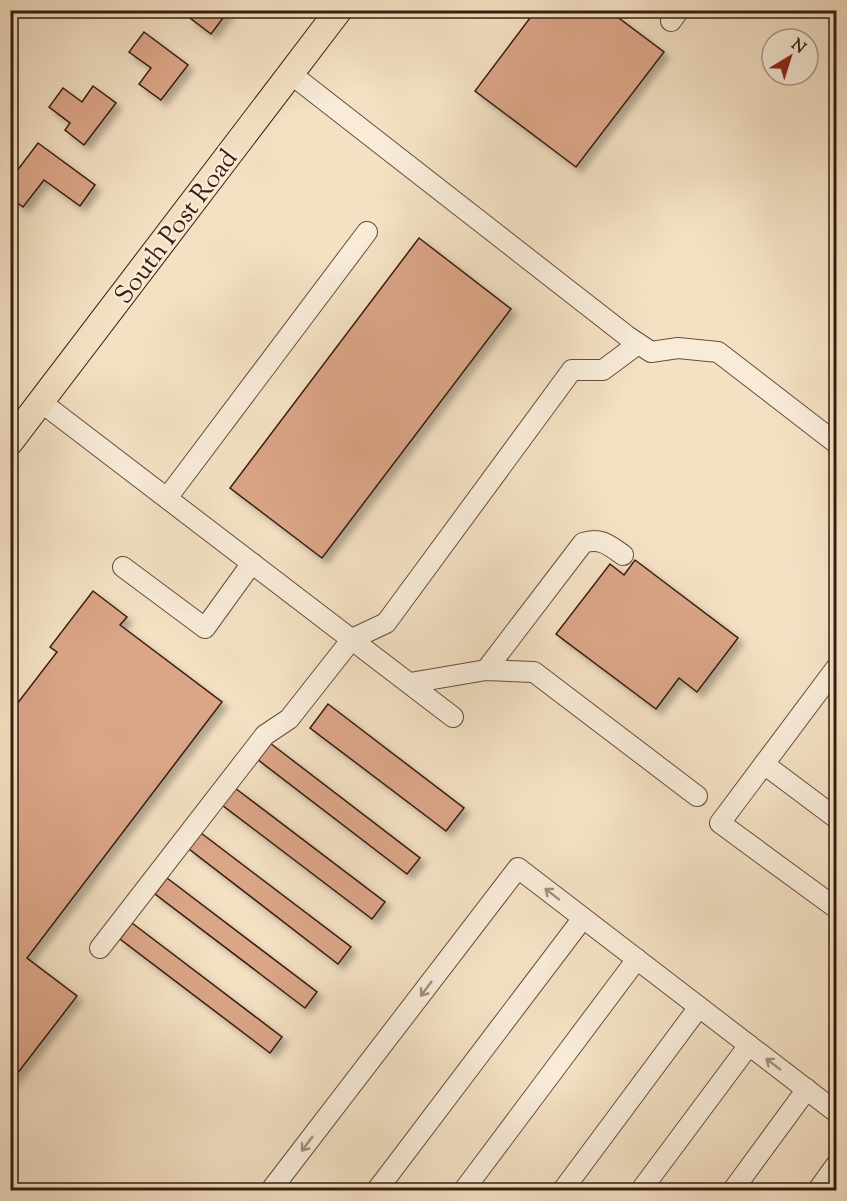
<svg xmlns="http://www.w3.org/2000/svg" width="847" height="1201" viewBox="0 0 847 1201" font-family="'Sorts Mill Goudy',serif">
	<defs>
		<filter id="shadow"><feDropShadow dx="5.5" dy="5.5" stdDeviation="3" flood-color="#0004"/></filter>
	</defs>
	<rect width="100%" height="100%" fill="#f4e1c4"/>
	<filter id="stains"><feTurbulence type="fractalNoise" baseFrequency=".00333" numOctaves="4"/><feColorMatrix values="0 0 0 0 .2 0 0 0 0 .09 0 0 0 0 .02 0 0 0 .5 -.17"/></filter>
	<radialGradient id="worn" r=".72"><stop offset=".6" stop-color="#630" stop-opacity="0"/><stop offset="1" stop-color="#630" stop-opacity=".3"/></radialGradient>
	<!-- building -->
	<g fill="#dba588" stroke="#381c0f" stroke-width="1.5" filter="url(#shadow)">
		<polygon points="196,10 229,10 211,34 190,18"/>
		<polygon points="536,10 608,10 664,52 576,167 475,91"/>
		<polygon points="144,32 188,65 161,100 139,84 151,68 129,52"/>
		<polygon points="93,86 116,103 84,145 65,130 70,123 49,107 63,88 82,102"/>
		<polygon points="38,143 95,185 80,206 44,180 23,207 10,197 10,180"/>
		<polygon points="419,238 511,309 322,558 230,488"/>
		<polygon points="635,560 738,638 697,692 679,678 656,709 556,634 610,564 624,575"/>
		<polygon points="93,591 127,617 120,625 222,702 27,958 77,996 10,1083 10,713 57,652 50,647"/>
		<polygon points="328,704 464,808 446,831 310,728"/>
		<polygon points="270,743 420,858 407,874 257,759"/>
		<polygon points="235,788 385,902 372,919 222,805"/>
		<polygon points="201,833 351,947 338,964 189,849"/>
		<polygon points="167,878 317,992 305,1008 155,894"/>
		<polygon points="132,923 282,1037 270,1053 120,939"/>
	</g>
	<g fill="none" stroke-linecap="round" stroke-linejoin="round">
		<defs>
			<g id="minor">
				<polyline points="671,21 679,10"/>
				<polyline points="291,74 627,336 651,352 678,348 718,352 836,443"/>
				<polyline points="41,402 453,717"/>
				<polyline points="167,498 367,232"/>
				<polyline points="123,567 205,628 252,563"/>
				<polyline points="836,668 720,823 836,908"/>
				<path d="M486,670L583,543C600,537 609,545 623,555"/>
				<polyline points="410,683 486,670 534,672 697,796"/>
				<polyline points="764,764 836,818"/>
				<polyline points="100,948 265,735 289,719 352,639 386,623 572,370 603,370 638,344"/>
				<polyline points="271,1190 518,868 836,1112"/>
				<polyline points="377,1190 583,918"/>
				<polyline points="464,1190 637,959"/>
				<polyline points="563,1190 699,1007"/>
				<polyline points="641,1190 749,1045"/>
				<polyline points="733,1190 807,1089"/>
				<polyline points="818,1190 836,1165"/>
			</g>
			<polyline id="major" points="10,442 339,10"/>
		</defs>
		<!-- minor casing -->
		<use href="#minor" stroke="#674d3c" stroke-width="22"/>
		<!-- major casing -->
		<use href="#major" stroke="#381c0f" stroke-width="28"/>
		<!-- minor -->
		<use href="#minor" stroke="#f8ecd9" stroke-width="20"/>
		<!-- major -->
		<use href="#major" stroke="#f4e1c4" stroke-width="26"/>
	</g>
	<!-- one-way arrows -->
	<defs><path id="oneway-shaft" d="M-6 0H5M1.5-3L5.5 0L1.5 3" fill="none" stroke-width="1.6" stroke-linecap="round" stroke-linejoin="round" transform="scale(1.5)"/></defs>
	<g stroke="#a28e7e">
		<use href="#oneway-shaft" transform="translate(552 894) rotate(-142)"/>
		<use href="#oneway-shaft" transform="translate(426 989) rotate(127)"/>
		<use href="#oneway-shaft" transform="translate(773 1064) rotate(-143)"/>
		<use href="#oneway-shaft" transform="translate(307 1144) rotate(127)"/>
	</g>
	<g text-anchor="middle" stroke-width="4.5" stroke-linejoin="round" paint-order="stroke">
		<!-- street labels -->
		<g font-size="26" fill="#381c0f" stroke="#f8ecd9">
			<text transform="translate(175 226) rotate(-53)" y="9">South Post Road</text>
		</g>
	</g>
	<!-- margin -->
	<rect width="847" height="1201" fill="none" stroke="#f4e1c4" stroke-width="36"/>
	<rect x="12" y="12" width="823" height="1177" fill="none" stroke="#381c0f" stroke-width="3"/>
	<rect x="18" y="18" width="811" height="1165" fill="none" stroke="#381c0f" stroke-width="1.5"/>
	<!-- north arrow -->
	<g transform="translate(790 57) rotate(38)"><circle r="28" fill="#f8ecd9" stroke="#ab9988" stroke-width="1.5"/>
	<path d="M0-4.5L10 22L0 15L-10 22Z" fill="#8f2418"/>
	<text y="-9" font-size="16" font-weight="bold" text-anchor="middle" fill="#381c0f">N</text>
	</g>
	<rect width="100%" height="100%" filter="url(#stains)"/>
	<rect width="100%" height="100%" fill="url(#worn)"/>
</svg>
